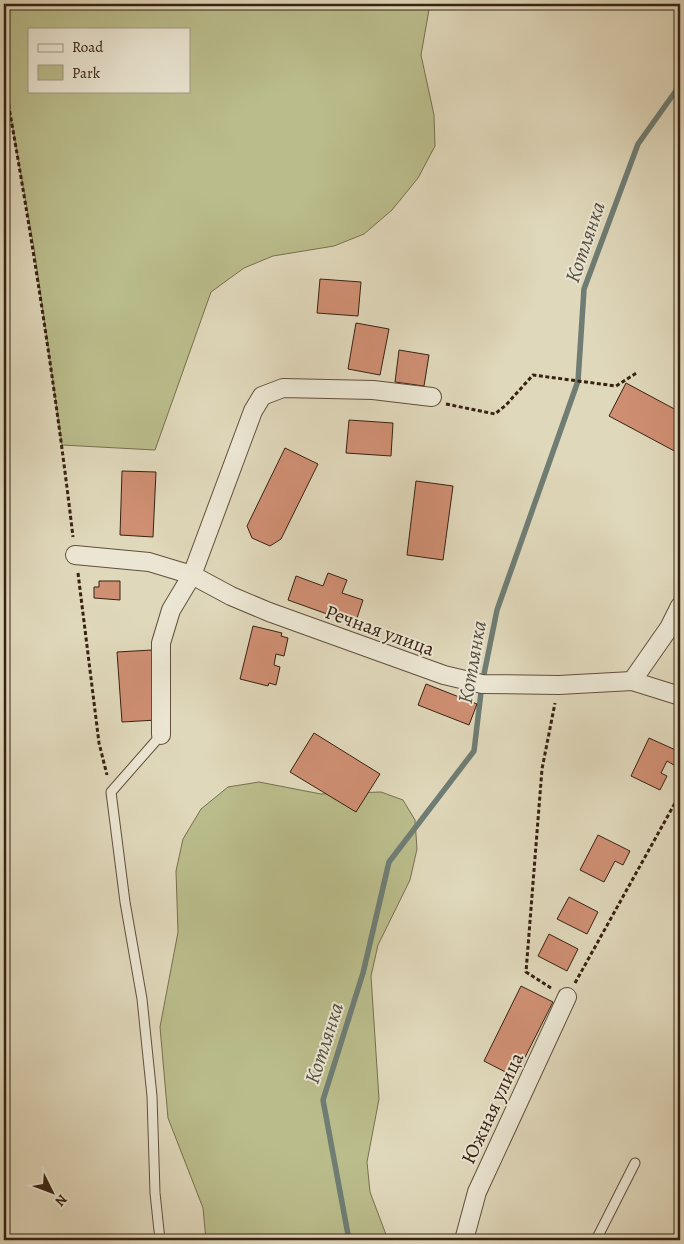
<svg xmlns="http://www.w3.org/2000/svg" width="684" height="1244" viewBox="0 0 684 1244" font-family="Alegreya,serif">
	<rect width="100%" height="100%" fill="#e0d8bb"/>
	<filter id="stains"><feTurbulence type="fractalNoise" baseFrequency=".004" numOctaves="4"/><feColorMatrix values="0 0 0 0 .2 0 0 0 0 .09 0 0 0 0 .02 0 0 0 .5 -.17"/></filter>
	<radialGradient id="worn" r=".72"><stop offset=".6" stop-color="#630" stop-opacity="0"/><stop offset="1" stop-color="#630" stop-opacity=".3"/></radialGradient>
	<!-- green -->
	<g fill="#babc8b" stroke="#786f4e" fill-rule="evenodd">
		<path d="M4,4H430L421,55L434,115L435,146L418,178L392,210L364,234L334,246L273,256L244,268L211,292L155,450L62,445L34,248L4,79ZM29,29H189V91H29Z"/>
		<polygon points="259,782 321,794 381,792 403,800 415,820 417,849 410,880 378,945 371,976 379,1099 367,1162 370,1192 388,1240 206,1240 203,1208 168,1118 160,1027 178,932 176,871 183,839 201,809 228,787"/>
	</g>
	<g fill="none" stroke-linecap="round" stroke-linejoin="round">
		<!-- stream -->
		<polyline stroke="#6f7d74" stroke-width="5.5" points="349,1240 323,1100 363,973 389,862 474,751 482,684 497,610 578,381 584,289 638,144 680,85"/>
	</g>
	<!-- building -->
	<g fill="#cf8f73" stroke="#372212">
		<polygon points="320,279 361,282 358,316 317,313"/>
		<polygon points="356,323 389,329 380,375 348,369"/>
		<polygon points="399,350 429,355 424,386 395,382"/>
		<polygon points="626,383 680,412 680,454 609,416"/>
		<polygon points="349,420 393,423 391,456 346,453"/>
		<polygon points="285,448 318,464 281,539 270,546 252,538 247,526"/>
		<polygon points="122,471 156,472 153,537 120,535"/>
		<polygon points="416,481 453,486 443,560 407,555"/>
		<polygon points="328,573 347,580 342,593 363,600 355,624 288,600 296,576 323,586"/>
		<polygon points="99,581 120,581 120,600 94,598 94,587 99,587"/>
		<polygon points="253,626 282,633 281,636 288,638 284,656 276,654 274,665 280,667 276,685 269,683 268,686 240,679"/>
		<polygon points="152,650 157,720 122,722 117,652"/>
		<polygon points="426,684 477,704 469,725 418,705"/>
		<polygon points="314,733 380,774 356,812 290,772"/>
		<polygon points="649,738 680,752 674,765 667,761 661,773 667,776 660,790 631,776"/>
		<polygon points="598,835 630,851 623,865 615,861 604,882 580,870"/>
		<polygon points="569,897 598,912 587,934 557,919"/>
		<polygon points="549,934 578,949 567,971 538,956"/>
		<polygon points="521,986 553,1002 515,1077 484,1061"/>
	</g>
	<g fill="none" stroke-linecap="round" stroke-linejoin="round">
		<defs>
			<g id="lane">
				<polyline points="160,1240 155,1193 152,1096 142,999 125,902 111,792 161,735"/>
				<polyline points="596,1240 635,1163"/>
			</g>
			<g id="street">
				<polyline points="75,555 149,562 192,575 231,596 269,612 444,675 482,684 559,685 632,681 680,696"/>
				<polyline points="632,681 669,628 680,606"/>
				<polyline points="161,735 161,643 171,610 192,575 253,411 262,396 283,388 373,390 432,397"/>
				<polyline points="464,1240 477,1192 567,997"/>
			</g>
		</defs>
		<!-- lane casing -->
		<use href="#lane" stroke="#61503c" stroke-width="11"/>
		<!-- street casing -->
		<use href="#street" stroke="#61503c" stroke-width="20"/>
		<!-- path -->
		<g stroke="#372212" stroke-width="3" stroke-dasharray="4 2.5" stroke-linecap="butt">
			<path d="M4,79C31,231 55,384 73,537"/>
			<polyline points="446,404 495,414 506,405 533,375 616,386 638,372"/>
			<polyline points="78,573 99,743 107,775"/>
			<polyline points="575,983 680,794"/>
			<polyline points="551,988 526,972 542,769 555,703"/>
		</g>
		<!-- lane -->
		<use href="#lane" stroke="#ebe6d3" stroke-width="9"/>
		<!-- street -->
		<use href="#street" stroke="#ebe6d3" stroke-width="18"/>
	</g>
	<g text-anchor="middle" stroke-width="4" stroke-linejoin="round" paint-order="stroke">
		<!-- street labels -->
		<g font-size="20" fill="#372212" stroke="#ebe6d3">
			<text transform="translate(380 630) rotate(20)" y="7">Речная улица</text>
			<text transform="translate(492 1108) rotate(-65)" y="7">Южная улица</text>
		</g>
		<!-- water labels -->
		<g font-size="21" font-style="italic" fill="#534f43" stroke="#ebe6d3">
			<text transform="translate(585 242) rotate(-71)" y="7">Котлянка</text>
			<text transform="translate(472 662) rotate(-80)" y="7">Котлянка</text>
			<text transform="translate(324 1043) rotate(-72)" y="7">Котлянка</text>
		</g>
	</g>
	<!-- margin -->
	<rect width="684" height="1244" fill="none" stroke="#e0d8bb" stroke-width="20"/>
	<rect x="5" y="5" width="674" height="1234" fill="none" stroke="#372212" stroke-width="2.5"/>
	<rect x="10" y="10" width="664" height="1224" fill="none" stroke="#372212"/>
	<!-- legend -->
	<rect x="28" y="28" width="162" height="65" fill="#ebe6d3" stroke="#a39886"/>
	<rect x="38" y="44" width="25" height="8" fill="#ebe6d3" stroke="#a39886"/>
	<text x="72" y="52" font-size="15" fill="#372212">Road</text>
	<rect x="38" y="65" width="25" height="15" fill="#babc8b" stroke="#a39886"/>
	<text x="72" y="78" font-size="15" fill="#372212">Park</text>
	<!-- north arrow -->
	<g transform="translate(52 1192) rotate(132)" stroke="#ebe6d3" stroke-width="4" paint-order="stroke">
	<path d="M0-4L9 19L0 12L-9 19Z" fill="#372212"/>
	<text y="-8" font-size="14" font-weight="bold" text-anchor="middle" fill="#372212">N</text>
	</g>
	<rect width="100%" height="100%" filter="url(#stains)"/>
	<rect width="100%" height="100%" fill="url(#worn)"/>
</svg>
